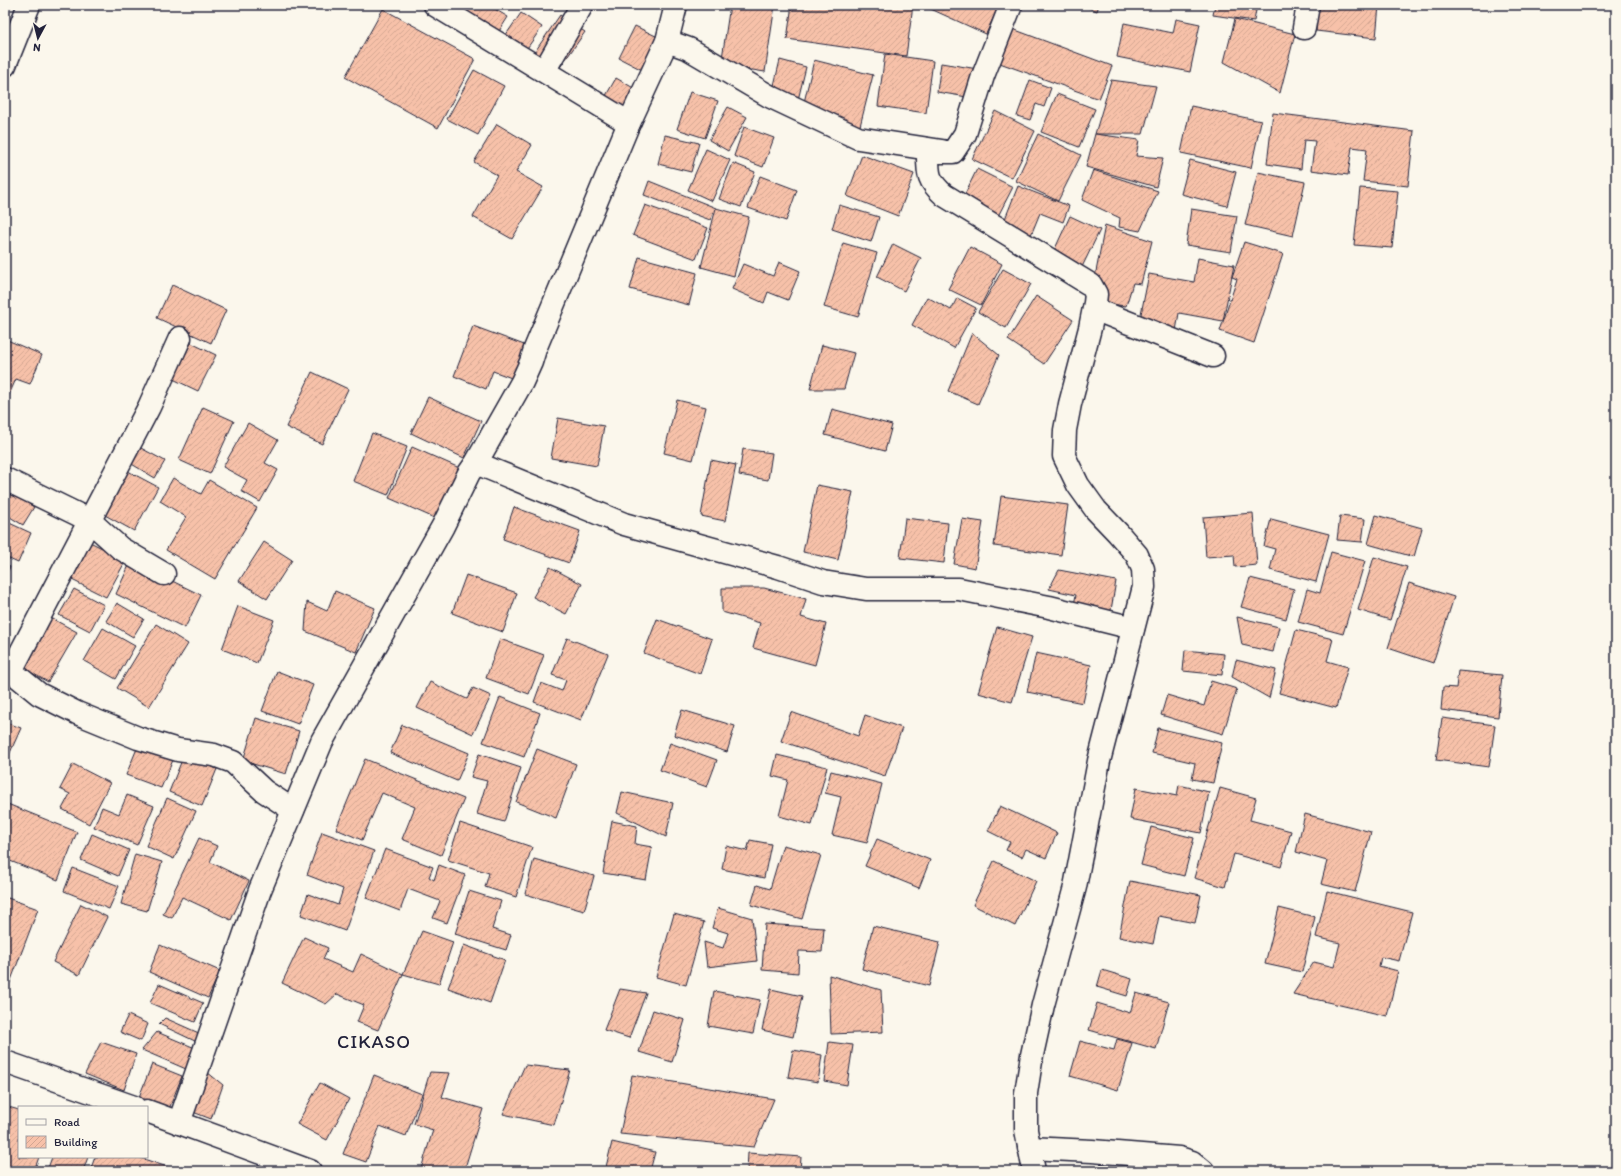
<svg xmlns="http://www.w3.org/2000/svg" width="1621" height="1176" viewBox="0 0 1621 1176" font-family="Itim,sans-serif">
	<defs>
		<pattern id="building-hatch" width="6" height="6" patternUnits="userSpaceOnUse"><rect width="6" height="6" fill="#f7c1a9"/><path d="M-1 1l2-2M0 6l6-6M5 7l2-2" fill="none" stroke="#d3a692"/></pattern>
	</defs>
	<rect width="100%" height="100%" fill="#fbf7ec"/>
	<filter id="ink" filterUnits="userSpaceOnUse"><feTurbulence type="fractalNoise" baseFrequency=".025" numOctaves="2"/><feDisplacementMap in="SourceGraphic" scale="8" xChannelSelector="R" yChannelSelector="G"/><feConvolveMatrix kernelMatrix="1 2 1 2 8 2 1 2 1" color-interpolation-filters="sRGB"/></filter>
	<g filter="url(#ink)">
		<!-- building -->
		<g fill="url(#building-hatch)" stroke="#22223b">
			<polygon points="469,5 488,5 508,17 496,36 463,16"/>
			<polygon points="730,5 775,5 765,72 721,65"/>
			<polygon points="792,5 913,5 906,56 787,39"/>
			<polygon points="922,5 999,5 986,34"/>
			<polygon points="1082,5 1099,5 1097,11"/>
			<polygon points="1215,5 1257,5 1254,21 1213,15"/>
			<polygon points="1319,5 1379,5 1376,38 1316,31"/>
			<polygon points="383,9 475,59 438,128 345,77"/>
			<polygon points="521,13 542,27 523,54 503,39"/>
			<polygon points="560,15 585,32 556,73 532,56"/>
			<polygon points="1176,19 1200,24 1190,72 1117,57 1124,23 1173,33"/>
			<polygon points="1235,19 1295,34 1280,93 1224,62"/>
			<polygon points="635,26 662,39 646,72 619,58"/>
			<polygon points="1010,28 1112,66 1099,99 997,62"/>
			<polygon points="885,54 933,61 926,113 878,106"/>
			<polygon points="780,60 806,67 798,100 772,94"/>
			<polygon points="814,60 873,75 860,126 802,111"/>
			<polygon points="941,63 978,69 973,98 937,92"/>
			<polygon points="474,70 504,86 478,135 447,119"/>
			<polygon points="616,78 637,90 625,111 604,99"/>
			<polygon points="1030,80 1051,88 1044,107 1036,104 1030,120 1017,116"/>
			<polygon points="1111,80 1156,86 1143,134 1095,134"/>
			<polygon points="690,92 718,101 705,138 677,129"/>
			<polygon points="1057,94 1095,109 1079,147 1041,132"/>
			<polygon points="1191,106 1261,121 1251,168 1181,153"/>
			<polygon points="728,107 747,117 728,151 709,140"/>
			<polygon points="995,111 1035,131 1012,178 972,159"/>
			<polygon points="1273,113 1414,131 1408,186 1363,181 1367,149 1352,147 1348,175 1311,170 1315,141 1304,140 1301,169 1267,164"/>
			<polygon points="497,124 532,145 516,172 543,187 512,239 473,217 497,175 474,162"/>
			<polygon points="744,127 774,138 763,167 734,156"/>
			<polygon points="1038,134 1081,155 1058,201 1016,181"/>
			<polygon points="1095,134 1139,140 1136,156 1163,158 1156,187 1086,167"/>
			<polygon points="665,135 699,143 691,172 658,164"/>
			<polygon points="706,149 730,160 712,201 688,190"/>
			<polygon points="862,155 914,174 898,216 847,196"/>
			<polygon points="1190,160 1236,172 1227,206 1181,194"/>
			<polygon points="733,163 755,172 741,207 719,199"/>
			<polygon points="977,169 1013,187 996,220 961,202"/>
			<polygon points="1093,170 1158,191 1140,231 1119,227 1120,218 1082,200"/>
			<polygon points="1258,172 1305,182 1293,236 1245,225"/>
			<polygon points="760,176 797,190 786,221 748,208"/>
			<polygon points="649,181 716,208 710,220 644,195"/>
			<polygon points="1018,186 1069,206 1063,222 1040,213 1031,235 1003,224"/>
			<polygon points="1360,188 1398,191 1392,248 1354,245"/>
			<polygon points="645,205 708,228 696,259 633,235"/>
			<polygon points="839,205 879,217 871,242 832,229"/>
			<polygon points="716,208 749,217 734,276 701,267"/>
			<polygon points="1191,209 1237,216 1231,252 1186,245"/>
			<polygon points="1070,216 1100,230 1082,267 1053,253"/>
			<polygon points="1105,225 1152,241 1141,284 1133,283 1126,306 1101,303 1095,277"/>
			<polygon points="1244,242 1283,254 1254,343 1220,331 1237,279 1232,277"/>
			<polygon points="843,243 877,253 858,317 824,307"/>
			<polygon points="893,244 921,258 904,291 877,277"/>
			<polygon points="970,247 1002,264 981,305 948,289"/>
			<polygon points="639,257 697,273 689,305 630,289"/>
			<polygon points="1198,258 1234,265 1223,321 1179,313 1176,331 1139,324 1149,274 1194,282"/>
			<polygon points="779,262 800,271 788,300 768,292 764,303 732,289 743,264 773,276"/>
			<polygon points="1003,269 1031,284 1006,328 978,312"/>
			<polygon points="172,285 226,310 211,343 157,318"/>
			<polygon points="1036,296 1073,320 1044,364 1008,340"/>
			<polygon points="927,297 951,310 957,298 976,308 954,348 912,325"/>
			<polygon points="473,326 535,349 522,382 493,371 486,389 454,376"/>
			<polygon points="972,333 999,355 978,404 948,391"/>
			<polygon points="5,339 42,355 30,384 16,379 5,404"/>
			<polygon points="191,343 216,355 198,391 173,379"/>
			<polygon points="822,345 854,353 844,389 810,389"/>
			<polygon points="312,372 348,389 322,444 286,427"/>
			<polygon points="428,397 481,421 464,458 411,433"/>
			<polygon points="677,400 706,407 693,460 664,453"/>
			<polygon points="203,407 234,421 210,474 179,460"/>
			<polygon points="832,409 892,425 885,451 825,435"/>
			<polygon points="558,418 604,426 597,466 551,458"/>
			<polygon points="248,423 278,440 265,463 278,470 260,502 241,491 247,480 223,467"/>
			<polygon points="372,433 407,447 388,495 353,481"/>
			<polygon points="139,447 165,461 155,478 130,463"/>
			<polygon points="412,447 464,470 441,521 389,498"/>
			<polygon points="743,449 772,453 768,480 739,475"/>
			<polygon points="711,460 736,465 725,521 701,516"/>
			<polygon points="126,470 158,487 134,531 103,514"/>
			<polygon points="173,478 201,494 209,480 257,508 215,579 166,550 186,517 160,501"/>
			<polygon points="817,485 853,492 838,560 803,552"/>
			<polygon points="5,489 34,507 23,525 5,514"/>
			<polygon points="1001,496 1068,505 1061,555 994,546"/>
			<polygon points="514,507 580,531 569,563 503,539"/>
			<polygon points="1253,513 1257,565 1235,567 1234,555 1206,557 1203,517"/>
			<polygon points="1376,515 1422,528 1414,557 1368,544"/>
			<polygon points="1340,516 1365,519 1362,542 1337,540"/>
			<polygon points="905,518 948,523 944,563 900,558"/>
			<polygon points="962,519 983,522 975,568 954,564"/>
			<polygon points="1271,519 1329,534 1316,582 1270,570 1275,549 1264,546"/>
			<polygon points="5,521 31,533 18,563 5,557"/>
			<polygon points="90,542 126,560 106,597 70,579"/>
			<polygon points="264,542 292,560 267,599 239,581"/>
			<polygon points="1331,552 1365,561 1343,634 1298,622 1307,589 1320,593"/>
			<polygon points="1374,557 1407,567 1390,620 1358,610"/>
			<polygon points="131,561 201,595 185,628 116,594"/>
			<polygon points="5,564 10,567 5,576"/>
			<polygon points="550,567 582,584 566,614 533,597"/>
			<polygon points="1059,570 1116,581 1110,616 1073,609 1076,595 1049,589"/>
			<polygon points="466,575 517,593 503,632 452,613"/>
			<polygon points="1250,578 1294,589 1286,619 1241,607"/>
			<polygon points="1409,583 1454,597 1433,663 1388,648"/>
			<polygon points="722,588 764,588 806,599 801,617 826,624 815,665 753,648 760,623 722,612"/>
			<polygon points="74,589 104,605 90,631 59,615"/>
			<polygon points="335,591 375,608 356,652 305,631 307,602 327,611"/>
			<polygon points="117,603 144,619 133,637 106,621"/>
			<polygon points="238,606 274,620 257,663 222,649"/>
			<polygon points="1237,617 1279,627 1273,652 1242,645"/>
			<polygon points="51,618 77,632 48,682 23,668"/>
			<polygon points="657,619 712,639 700,674 644,653"/>
			<polygon points="156,624 188,644 149,707 117,688"/>
			<polygon points="997,627 1032,637 1012,702 978,693"/>
			<polygon points="103,628 135,646 116,679 84,661"/>
			<polygon points="1296,630 1333,639 1327,661 1348,667 1336,708 1279,693"/>
			<polygon points="567,638 608,654 581,720 534,702 541,683 562,691 566,680 552,675"/>
			<polygon points="500,639 544,655 529,694 486,678"/>
			<polygon points="1185,650 1224,654 1222,675 1183,671"/>
			<polygon points="1036,653 1091,665 1083,703 1027,692"/>
			<polygon points="1236,660 1276,670 1269,698 1232,677"/>
			<polygon points="277,671 313,685 298,724 262,711"/>
			<polygon points="1458,671 1502,675 1498,717 1441,710 1443,687 1456,688"/>
			<polygon points="1211,681 1237,689 1223,734 1161,715 1167,695 1204,706"/>
			<polygon points="430,682 467,699 473,688 491,696 473,734 417,708"/>
			<polygon points="500,697 540,713 524,757 483,742"/>
			<polygon points="682,710 735,726 727,752 674,735"/>
			<polygon points="791,712 858,736 865,715 902,728 885,776 781,741"/>
			<polygon points="256,718 299,731 286,774 243,761"/>
			<polygon points="1442,718 1495,725 1489,767 1436,760"/>
			<polygon points="5,722 21,728 5,764"/>
			<polygon points="402,725 469,753 457,781 390,753"/>
			<polygon points="1158,728 1222,743 1213,783 1192,779 1195,763 1152,753"/>
			<polygon points="670,743 717,760 707,787 660,770"/>
			<polygon points="138,746 173,760 161,788 126,775"/>
			<polygon points="537,749 576,764 556,818 516,802"/>
			<polygon points="479,754 521,768 504,822 477,814 487,781 471,777"/>
			<polygon points="184,755 217,769 202,806 169,792"/>
			<polygon points="777,755 827,767 812,825 779,816 788,780 772,776"/>
			<polygon points="365,759 464,799 441,855 402,839 415,807 382,793 362,840 336,829"/>
			<polygon points="73,764 110,783 89,824 62,809 70,794 60,789"/>
			<polygon points="831,771 882,784 867,843 832,835 841,797 825,793"/>
			<polygon points="1179,785 1209,792 1201,833 1130,819 1136,788 1177,796"/>
			<polygon points="1220,788 1256,798 1250,820 1291,831 1281,867 1234,854 1225,887 1194,878"/>
			<polygon points="622,792 673,803 666,837 617,813"/>
			<polygon points="127,795 154,806 137,845 94,827 102,807 119,814"/>
			<polygon points="167,798 196,811 174,859 146,846"/>
			<polygon points="5,803 77,832 58,880 5,859"/>
			<polygon points="1000,806 1057,833 1046,858 1026,849 1022,857 1006,850 1010,842 988,831"/>
			<polygon points="1305,814 1371,832 1355,892 1321,884 1327,861 1296,852"/>
			<polygon points="612,821 637,826 635,844 652,847 646,880 603,873"/>
			<polygon points="460,823 532,847 516,897 485,887 489,873 448,860"/>
			<polygon points="1151,827 1194,838 1184,876 1141,865"/>
			<polygon points="322,832 374,851 345,931 301,915 308,894 338,905 343,889 307,875"/>
			<polygon points="92,834 129,850 118,876 81,860"/>
			<polygon points="199,838 217,846 210,862 249,881 231,920 182,897 172,918 163,914"/>
			<polygon points="877,839 930,860 919,888 865,866"/>
			<polygon points="750,840 771,844 764,878 722,869 726,846 747,851"/>
			<polygon points="783,845 821,855 802,919 751,905 757,885 770,889"/>
			<polygon points="385,849 433,867 429,877 434,880 439,865 465,875 447,923 433,918 440,901 408,889 400,911 366,898"/>
			<polygon points="135,854 162,862 147,911 121,904"/>
			<polygon points="534,859 594,876 584,911 525,894"/>
			<polygon points="994,861 1036,881 1015,926 973,905"/>
			<polygon points="73,868 119,886 109,909 64,891"/>
			<polygon points="1130,881 1201,895 1195,923 1159,916 1153,944 1119,937"/>
			<polygon points="469,891 501,901 492,929 511,935 506,950 455,934"/>
			<polygon points="1327,891 1412,912 1399,961 1381,957 1379,966 1398,971 1387,1016 1293,994 1314,962 1334,967 1340,943 1316,937"/>
			<polygon points="5,897 38,909 5,996"/>
			<polygon points="81,904 107,917 79,975 53,962"/>
			<polygon points="718,908 752,918 757,961 707,967 704,942 723,948 728,933 712,928"/>
			<polygon points="1279,908 1315,917 1302,972 1265,964"/>
			<polygon points="674,914 704,922 686,985 656,977"/>
			<polygon points="765,924 824,928 822,952 799,951 798,973 762,970"/>
			<polygon points="873,926 940,942 929,986 862,969"/>
			<polygon points="422,931 453,942 439,984 403,974"/>
			<polygon points="304,937 328,948 323,959 353,972 361,954 403,974 378,1030 357,1022 364,1005 337,994 326,1004 282,983"/>
			<polygon points="160,945 220,971 208,998 149,972"/>
			<polygon points="464,945 505,960 490,1003 448,988"/>
			<polygon points="1102,970 1132,979 1127,996 1097,987"/>
			<polygon points="829,975 881,990 883,1032 831,1034"/>
			<polygon points="159,984 203,1003 195,1022 150,1003"/>
			<polygon points="620,989 646,993 629,1038 604,1030"/>
			<polygon points="771,989 802,996 793,1037 762,1030"/>
			<polygon points="714,991 760,1000 753,1034 708,1026"/>
			<polygon points="1136,993 1169,1002 1156,1049 1089,1030 1097,1003 1130,1013"/>
			<polygon points="653,1010 685,1020 672,1062 639,1052"/>
			<polygon points="128,1015 148,1024 141,1041 120,1032"/>
			<polygon points="165,1018 201,1034 197,1042 159,1024"/>
			<polygon points="157,1032 195,1048 186,1069 142,1050"/>
			<polygon points="1117,1039 1132,1043 1118,1090 1070,1076 1080,1041 1114,1050"/>
			<polygon points="101,1042 136,1054 124,1090 85,1074"/>
			<polygon points="829,1042 853,1045 847,1085 824,1081"/>
			<polygon points="793,1050 822,1055 818,1082 788,1077"/>
			<polygon points="152,1064 182,1076 169,1109 139,1097"/>
			<polygon points="525,1065 570,1070 554,1125 503,1114"/>
			<polygon points="207,1072 223,1085 211,1119 193,1112"/>
			<polygon points="430,1072 450,1073 442,1097 483,1109 464,1171 428,1171 421,1169 433,1130 414,1124"/>
			<polygon points="374,1075 422,1094 406,1136 380,1126 366,1162 343,1154"/>
			<polygon points="632,1075 774,1099 754,1147 620,1134"/>
			<polygon points="320,1083 349,1099 327,1140 297,1124"/>
			<polygon points="5,1106 19,1110 19,1157 39,1157 34,1171 5,1171"/>
			<polygon points="612,1142 655,1152 650,1171 605,1171"/>
			<polygon points="748,1153 801,1157 800,1171 747,1171"/>
			<polygon points="52,1157 88,1157 83,1171 47,1171"/>
			<polygon points="95,1157 138,1157 179,1171 90,1171"/>
		</g>
		<g fill="none" stroke-linecap="round" stroke-linejoin="round">
			<defs>
				<g id="minor">
					<polyline points="435,5 629,123"/>
					<path d="M1011,5L983,76L965,134L953,152H928C928,173 927,180 944,195L1091,285L1096,294L1095,303L1090,328L1070,404L1065,430L1064,456L1078,485L1096,510L1118,533L1137,555L1143,569L1144,587L1099,761L1075,887L1043,1005L1032,1055L1026,1093V1130L1034,1171"/>
					<polyline points="1304,28 1308,5"/>
					<polyline points="667,41 689,49 769,96 858,138 942,151"/>
					<polyline points="5,65 29,5"/>
					<polyline points="544,71 582,5"/>
					<polyline points="1094,309 1213,356"/>
					<polyline points="476,463 624,524 778,567 823,582 866,589 959,589 1049,607 1133,628"/>
					<polyline points="5,479 89,520 120,548 164,574"/>
					<polyline points="5,669 11,671 39,694 77,713 138,738 178,750 214,755 233,762 264,791 293,810"/>
					<polyline points="11,671 149,407 180,338"/>
					<polyline points="5,1062 134,1107"/>
					<polyline points="147,1111 310,1171"/>
					<polyline points="179,1123 260,890 322,741 443,526 469,473 476,463 522,382 531,362 535,349 629,123 667,41 676,5"/>
					<polyline points="1029,1148 1092,1151 1179,1158 1192,1162 1203,1171"/>
				</g>
			</defs>
			<!-- minor casing -->
			<use href="#minor" stroke="#22223b" stroke-width="25"/>
			<!-- minor -->
			<use href="#minor" stroke="#fbf7ec" stroke-width="22"/>
		</g>
	</g>
	<g text-anchor="middle" stroke-width="3.5" stroke-linejoin="round" paint-order="stroke">
		<!-- quarter labels -->
		<g font-size="19" letter-spacing="1" fill="#22223b" stroke="#fbf7ec">
			<text x="374" y="1048">CIKASO</text>
		</g>
	</g>
	<!-- margin -->
	<rect width="1621" height="1176" fill="none" stroke="#fbf7ec" stroke-width="20"/>
	<rect x="10" y="10" width="1601" height="1156" fill="none" stroke="#22223b" stroke-width="1.5" filter="url(#ink)"/>
	<!-- legend -->
	<rect x="18" y="1106" width="130" height="52" fill="#fbf7ec" stroke="#a4a2a5"/>
	<rect x="26" y="1119" width="20" height="6" fill="#fbf7ec" stroke="#a4a2a5"/>
	<text x="54" y="1126" font-size="12" fill="#22223b">Road</text>
	<rect x="26" y="1136" width="20" height="12" fill="url(#building-hatch)" stroke="#a4a2a5"/>
	<text x="54" y="1146" font-size="12" fill="#22223b">Building</text>
	<!-- north arrow -->
	<g transform="translate(38 38) rotate(187)" stroke="#fbf7ec" stroke-width="3" paint-order="stroke">
	<path d="M0-3L7 15L0 10L-7 15Z" fill="#22223b"/>
	<text y="-6" font-size="11" font-weight="bold" text-anchor="middle" fill="#22223b">N</text>
	</g>
</svg>
